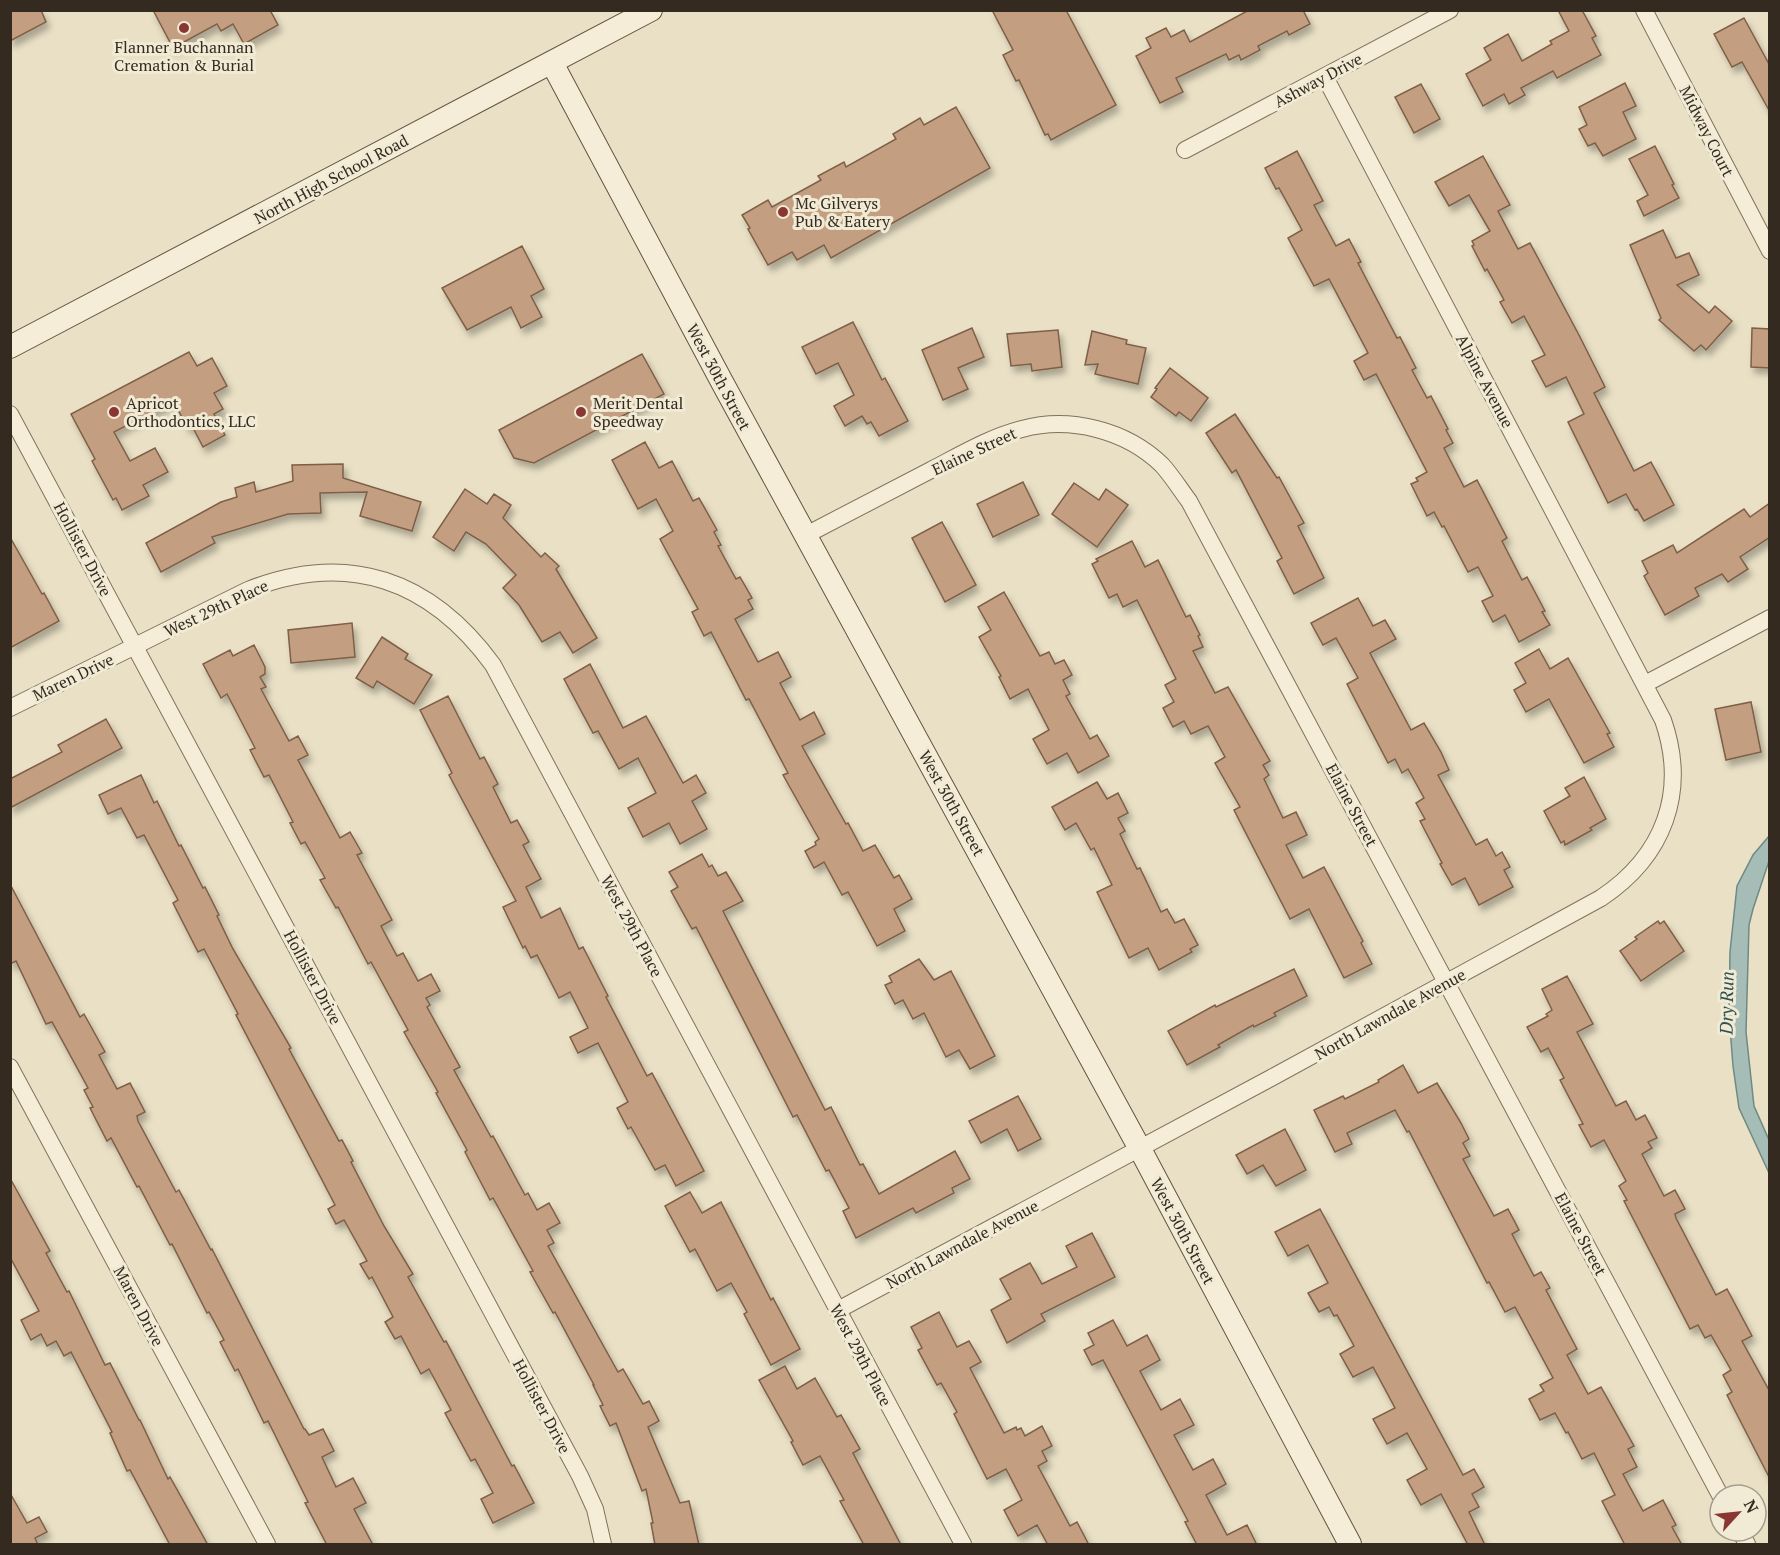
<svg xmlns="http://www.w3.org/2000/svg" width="1780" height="1555" viewBox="0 0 1780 1555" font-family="'PT Serif',serif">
	<defs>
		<filter id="shadow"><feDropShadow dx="3.5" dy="6" stdDeviation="3" flood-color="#0004"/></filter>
	</defs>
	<rect width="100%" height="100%" fill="#e9e0c5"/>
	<!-- water -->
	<polygon fill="#a6bdb7" stroke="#6e8a84" stroke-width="1.5" points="1769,836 1769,861 1753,909 1749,925 1746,1032 1754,1106 1769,1140 1769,1173 1739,1108 1733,1066 1729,1015 1730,952 1737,886 1753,855"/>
	<!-- building -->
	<g fill="#c39e80" stroke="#7e5f46" stroke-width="1.5" filter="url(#shadow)">
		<polygon points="10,10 41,10 46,22 10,41"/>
		<polygon points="153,10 270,10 278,25 244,44 233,24 221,31 217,24 173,48"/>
		<polygon points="992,10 1066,10 1116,105 1051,140 1048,134 1045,135 1019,80 1016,81 1003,55 1013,50"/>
		<polygon points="1249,10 1303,10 1310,24 1289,35 1287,31 1258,46 1260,50 1241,60 1239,55 1229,60 1226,54 1176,78 1183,92 1160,103 1136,56 1151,48 1146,38 1166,28 1171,37 1184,30 1190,42"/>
		<polygon points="1558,10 1582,10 1596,36 1592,38 1601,55 1557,78 1553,71 1521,88 1525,95 1509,104 1504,94 1483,106 1466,74 1491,60 1484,48 1508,34 1522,61 1552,44 1550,41 1569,31"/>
		<polygon points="1744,18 1770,66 1770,112 1742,62 1732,67 1714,34"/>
		<polygon points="1625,83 1636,106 1623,112 1636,139 1603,156 1595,143 1588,146 1579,129 1587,125 1579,107"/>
		<polygon points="1421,84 1440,119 1414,133 1395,97"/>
		<polygon points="956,107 990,168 831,258 824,245 797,260 792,252 768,265 748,229 750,228 742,215 768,200 772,207 821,180 818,176 844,162 846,167 896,139 893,134 920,118 924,125"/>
		<polygon points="1655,146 1674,184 1672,185 1679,198 1644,216 1637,201 1648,195 1629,159"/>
		<polygon points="1297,151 1323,201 1314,205 1336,246 1349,239 1361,262 1358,263 1397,338 1400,337 1416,368 1412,370 1427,398 1431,396 1448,429 1446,430 1453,443 1444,448 1464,487 1477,480 1507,538 1502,541 1522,580 1527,577 1545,611 1542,612 1550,625 1519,642 1505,615 1493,622 1482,601 1493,596 1478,567 1468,572 1444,526 1442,527 1434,512 1427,516 1411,484 1418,481 1416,478 1427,472 1376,374 1364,380 1354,361 1368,353 1329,279 1314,286 1288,238 1302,230 1279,188 1276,189 1265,168"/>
		<polygon points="1483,156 1510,205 1498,211 1518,249 1530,243 1580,337 1605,387 1594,393 1634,471 1651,462 1674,505 1644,521 1637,509 1635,510 1626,494 1608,503 1568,422 1584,414 1566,377 1546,387 1532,361 1545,355 1524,316 1512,323 1500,302 1504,300 1487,269 1485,271 1472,246 1474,245 1472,241 1490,231 1469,195 1449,206 1435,182"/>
		<polygon points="1663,230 1676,258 1689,253 1699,275 1677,285 1709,313 1715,306 1732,321 1706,350 1701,345 1694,351 1659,320 1661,318 1630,245"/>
		<polygon points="522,246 544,289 531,296 542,317 521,328 511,307 467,330 442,288"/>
		<polygon points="853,322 882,380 885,378 908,421 879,436 871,422 867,424 862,416 845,426 834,406 854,395 838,363 816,374 802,347"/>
		<polygon points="972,328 984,357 958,368 968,389 943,400 922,350"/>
		<polygon points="1752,328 1770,329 1770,368 1751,367"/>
		<polygon points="1058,330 1062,367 1032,371 1031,364 1011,366 1007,334"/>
		<polygon points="1092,331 1127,340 1126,344 1146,348 1138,384 1095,374 1098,364 1085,365"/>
		<polygon points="189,352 197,366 212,358 227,386 214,393 223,409 214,414 225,435 203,447 192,426 188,428 173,401 114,432 130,461 155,448 168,472 143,485 149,496 122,510 116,498 113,500 92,461 95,459 71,414"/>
		<polygon points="642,354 664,394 534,463 514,458 499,430"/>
		<polygon points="1170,368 1208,398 1191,421 1179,412 1176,416 1151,397 1157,389 1155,388"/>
		<polygon points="1235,414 1277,478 1279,477 1304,523 1298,526 1324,578 1294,594 1277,561 1282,558 1236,470 1232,473 1206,433"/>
		<polygon points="645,442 659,468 672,461 693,501 699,498 717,530 714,532 721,545 718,546 736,579 740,577 752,598 748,600 753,609 735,619 758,662 778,652 791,677 780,683 800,720 814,712 825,734 802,746 846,824 848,823 863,851 875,845 894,878 899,875 912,899 894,909 905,931 877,946 848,892 842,895 824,862 814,868 805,851 816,845 815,842 819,839 783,775 788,773 749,699 746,700 711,632 704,636 692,612 698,609 660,539 673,531 656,499 638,509 612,460"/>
		<polygon points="343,464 343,478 421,502 412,531 360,516 367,492 320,493 321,513 288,514 212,537 215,543 161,572 146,543 221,502 237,497 235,488 254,482 256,492 293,481 292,465"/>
		<polygon points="1023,482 1039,515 993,537 977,504"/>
		<polygon points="1074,483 1099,500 1106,489 1128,505 1097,547 1052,514"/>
		<polygon points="465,489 487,504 494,494 511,505 503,518 541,557 545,553 559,566 556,569 597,638 573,653 560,632 542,642 519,605 503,588 516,575 486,544 466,532 454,551 433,537"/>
		<polygon points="1770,503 1770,537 1740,557 1748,569 1728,582 1722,574 1695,588 1699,596 1665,615 1644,576 1648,573 1642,561 1673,545 1677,553 1744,509 1750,517"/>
		<polygon points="942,522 976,585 945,602 912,538"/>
		<polygon points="10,537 42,594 44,593 59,621 10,648"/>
		<polygon points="1132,541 1145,567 1158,560 1186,617 1190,615 1200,635 1198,636 1203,647 1193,651 1215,693 1228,687 1270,761 1263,765 1269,775 1264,779 1283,818 1296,812 1307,835 1286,845 1303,878 1324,867 1363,941 1361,943 1372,964 1344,978 1309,909 1290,919 1234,810 1240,807 1215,763 1225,757 1208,726 1191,734 1184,721 1173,727 1163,708 1174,702 1165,685 1176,679 1137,600 1123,607 1117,594 1109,598 1092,564 1098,561 1096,559"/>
		<polygon points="1004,592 1040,656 1049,652 1055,664 1064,660 1072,675 1063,680 1070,694 1066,696 1090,739 1097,735 1109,756 1078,773 1067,753 1047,764 1033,739 1049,730 1028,689 1010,699 999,677 1001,676 979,637 991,630 978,607"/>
		<polygon points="1358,598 1373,626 1385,620 1396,639 1370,653 1411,730 1424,723 1441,752 1449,770 1438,775 1476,845 1487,839 1496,856 1502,852 1510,867 1504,870 1513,887 1479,905 1465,878 1452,885 1440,864 1442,863 1420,821 1425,819 1416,803 1424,798 1408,769 1402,773 1395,759 1388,763 1347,684 1358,678 1336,638 1323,645 1311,623"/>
		<polygon points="352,623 355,657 291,663 288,630"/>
		<polygon points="382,637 408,654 405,659 432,675 414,704 377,681 373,688 356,678"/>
		<polygon points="254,645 265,667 265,674 260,677 266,687 261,689 289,741 298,736 308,755 298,760 340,838 350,832 362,853 357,855 392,920 381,926 397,956 403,953 418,981 431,974 440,991 426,998 430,1005 427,1007 460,1067 454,1070 491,1137 493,1136 525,1195 528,1193 537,1210 549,1203 560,1223 547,1230 554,1243 548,1246 618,1372 623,1369 643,1404 649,1401 659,1421 648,1427 680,1503 689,1501 699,1545 655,1545 651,1523 653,1523 646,1489 642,1491 616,1423 610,1426 600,1406 603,1405 593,1385 594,1385 555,1312 553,1313 530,1272 533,1271 493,1198 490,1200 465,1152 467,1150 436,1093 438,1092 404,1032 408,1030 371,962 368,964 338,907 336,908 320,880 325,878 305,842 301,844 290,823 293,822 269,775 264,777 250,750 255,748 227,694 221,698 203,664 230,650 233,656"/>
		<polygon points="1539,649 1550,669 1568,658 1610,733 1607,734 1614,747 1584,763 1549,699 1526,712 1514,690 1526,683 1515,663"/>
		<polygon points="590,664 623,728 646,716 683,783 696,775 706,793 692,801 707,829 680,844 669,823 643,837 628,808 656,793 638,758 619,769 598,731 593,733 564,679"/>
		<polygon points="448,696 480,759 484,757 498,784 493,787 511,823 517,820 529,842 523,845 541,879 526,887 541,918 560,908 579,949 583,947 608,996 606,997 647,1076 652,1073 704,1171 676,1186 665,1165 655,1170 631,1127 628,1129 617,1108 628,1102 598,1043 578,1053 570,1037 588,1028 570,992 559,998 537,955 531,958 525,946 523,948 503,907 516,901 449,775 452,773 420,710"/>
		<polygon points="1751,702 1761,752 1726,760 1715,709"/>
		<polygon points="106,719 122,748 10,808 10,779 62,752 58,745"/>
		<polygon points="141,775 154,803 157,801 179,846 181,845 203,888 205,887 219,915 217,916 233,949 291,1048 289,1049 339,1141 342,1140 353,1161 351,1162 384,1226 413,1274 408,1277 444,1342 446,1341 512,1466 514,1465 534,1503 493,1523 481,1499 493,1493 475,1459 471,1461 445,1413 451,1410 429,1369 421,1374 401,1336 395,1339 385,1322 393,1317 372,1277 369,1279 360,1264 367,1261 344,1220 336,1224 328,1209 335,1205 236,1015 238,1014 204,949 198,952 173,903 178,900 144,835 137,838 121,808 108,814 99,795"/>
		<polygon points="1584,777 1606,819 1590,828 1592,830 1565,845 1564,841 1561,843 1544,811 1570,796 1565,788"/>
		<polygon points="1097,782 1107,799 1118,793 1128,813 1118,818 1125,831 1120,834 1137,869 1140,868 1161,912 1167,909 1175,923 1184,919 1198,945 1190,949 1192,952 1159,970 1148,948 1129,958 1097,892 1112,885 1094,848 1091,850 1076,823 1065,830 1052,807"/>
		<polygon points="702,854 709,867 712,865 718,876 726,872 743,901 723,911 825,1110 831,1107 860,1165 863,1164 879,1194 955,1151 970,1179 952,1188 954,1193 916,1213 913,1208 856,1238 843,1211 849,1208 829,1170 826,1171 797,1115 793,1117 696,927 692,929 671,891 678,887 669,872"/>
		<polygon points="10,884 80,1017 84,1014 105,1052 99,1055 117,1089 130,1083 145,1112 137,1116 138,1121 176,1192 179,1190 211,1250 212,1249 304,1429 305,1429 309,1435 323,1429 334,1451 322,1457 336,1487 353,1478 366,1503 354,1509 373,1545 327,1545 305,1503 308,1502 268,1421 264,1423 238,1369 235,1371 220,1342 224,1340 209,1312 207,1313 172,1244 170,1245 139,1186 137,1187 111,1138 107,1141 90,1108 93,1107 84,1090 88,1088 52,1022 46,1024 16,961 10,964"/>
		<polygon points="1658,921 1660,924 1664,921 1684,951 1641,981 1620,951 1637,939 1635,937"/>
		<polygon points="919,959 934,980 951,971 995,1056 970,1069 959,1050 946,1057 924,1013 913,1019 903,1000 895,1004 885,985 892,982 889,976"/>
		<polygon points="1294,969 1307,996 1274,1013 1276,1016 1254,1027 1253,1025 1218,1045 1220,1047 1187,1065 1168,1031 1215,1005 1216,1007"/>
		<polygon points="1567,976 1593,1024 1577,1032 1616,1106 1626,1101 1636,1120 1645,1115 1657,1138 1648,1142 1652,1148 1642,1154 1664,1196 1675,1190 1685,1209 1675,1214 1676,1218 1716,1295 1727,1289 1752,1336 1742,1341 1770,1392 1770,1479 1727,1395 1732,1392 1723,1375 1731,1370 1711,1335 1705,1338 1698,1325 1690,1329 1624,1201 1627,1200 1619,1186 1626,1181 1604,1140 1591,1147 1579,1125 1583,1124 1560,1080 1564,1078 1548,1048 1541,1052 1527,1027 1548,1016 1546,1014 1552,1010 1542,989"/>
		<polygon points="1403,1065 1418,1093 1437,1083 1461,1123 1469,1139 1463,1143 1470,1156 1463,1159 1494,1216 1508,1209 1519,1230 1512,1234 1534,1276 1541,1272 1550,1288 1546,1290 1577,1349 1567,1355 1588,1394 1601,1387 1634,1446 1628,1449 1637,1467 1623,1474 1643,1511 1663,1500 1676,1525 1672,1527 1682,1545 1625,1545 1602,1501 1615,1495 1594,1453 1582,1459 1568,1432 1566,1433 1555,1413 1540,1420 1529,1399 1544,1391 1540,1385 1553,1378 1515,1307 1505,1312 1489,1282 1487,1283 1409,1131 1407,1132 1395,1110 1347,1133 1352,1144 1335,1152 1314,1110 1343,1096 1345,1099 1379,1082 1378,1080"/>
		<polygon points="1018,1096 1041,1139 1018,1151 1007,1129 981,1143 969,1121"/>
		<polygon points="1285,1129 1306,1170 1276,1186 1263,1165 1247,1174 1236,1155"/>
		<polygon points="10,1178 50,1251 46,1253 67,1292 69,1291 105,1365 110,1363 139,1420 140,1420 168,1479 170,1477 208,1545 170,1545 130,1470 127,1471 110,1433 112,1432 71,1352 64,1356 56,1341 47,1346 41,1334 31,1340 21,1320 39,1311 10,1257"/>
		<polygon points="690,1192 702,1213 721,1202 771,1300 773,1298 800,1349 771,1365 744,1314 747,1312 731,1283 717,1291 695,1249 690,1252 665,1206"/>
		<polygon points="1320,1209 1463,1475 1474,1469 1484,1487 1472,1494 1479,1507 1469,1512 1485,1545 1468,1545 1441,1494 1421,1505 1407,1480 1427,1469 1407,1433 1387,1444 1373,1419 1395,1408 1373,1367 1353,1377 1340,1354 1354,1346 1337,1315 1334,1316 1329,1307 1319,1312 1308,1293 1328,1283 1308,1245 1288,1256 1275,1232"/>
		<polygon points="1092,1233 1115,1277 1041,1314 1045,1321 1007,1343 991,1310 1011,1299 1000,1279 1030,1263 1042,1284 1077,1267 1066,1246"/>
		<polygon points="939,1312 957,1347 969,1341 981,1362 970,1368 1004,1433 1016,1427 1017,1430 1021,1428 1025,1436 1042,1426 1052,1446 1042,1451 1047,1461 1038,1466 1070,1526 1077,1522 1089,1545 1048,1545 1037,1525 1018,1536 1004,1510 1022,1500 1006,1469 987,1479 954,1414 957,1412 941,1383 937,1385 918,1350 922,1348 911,1327"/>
		<polygon points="1113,1320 1127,1346 1147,1335 1160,1360 1140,1371 1161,1410 1180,1399 1194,1425 1174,1435 1193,1470 1213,1459 1226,1484 1206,1495 1227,1535 1247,1525 1257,1545 1197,1545 1185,1522 1188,1521 1103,1360 1092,1365 1084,1350 1094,1345 1088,1333"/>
		<polygon points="785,1366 797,1389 815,1378 837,1417 841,1415 860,1449 853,1453 901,1545 864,1545 840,1501 844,1500 820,1456 803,1465 791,1442 793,1441 759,1380"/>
		<polygon points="10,1493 27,1523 39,1517 47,1532 35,1538 38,1545 10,1545"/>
	</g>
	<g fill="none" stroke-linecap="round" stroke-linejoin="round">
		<defs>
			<g id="street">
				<polyline points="1644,10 1770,251"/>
				<polyline points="1185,150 1450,10"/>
				<polyline points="10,414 580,1476 595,1509 603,1544"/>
				<path d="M806,535C847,514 889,492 931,470C960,455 990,437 1022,429C1070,416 1126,430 1162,465C1172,476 1180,489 1189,501L1720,1495"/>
				<polyline points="1645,684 1770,618"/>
				<path d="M10,708L248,590C348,550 431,580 493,665L963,1544"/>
				<polyline points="10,1067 267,1544"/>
				<path d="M838,1310L1271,1078L1601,898C1664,856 1688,792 1663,720L1325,77"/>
				<polyline points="1740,1531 1747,1544"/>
			</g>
			<g id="secondary">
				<polyline points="552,63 722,382 1140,1149 1350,1544"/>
				<polyline points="10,347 651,10"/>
			</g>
		</defs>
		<!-- street casing -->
		<use href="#street" stroke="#82725d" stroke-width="18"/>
		<!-- secondary casing -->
		<use href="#secondary" stroke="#645441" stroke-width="24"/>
		<!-- street -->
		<use href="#street" stroke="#f5edd8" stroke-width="16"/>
		<!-- secondary -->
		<use href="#secondary" stroke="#f5edd8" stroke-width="22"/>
	</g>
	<!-- markers -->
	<g fill="#8a3734" stroke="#f1ead4" stroke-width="2">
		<circle cx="184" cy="28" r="6"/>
		<circle cx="783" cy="212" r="6"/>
		<circle cx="114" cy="412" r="6"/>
		<circle cx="581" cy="412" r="6"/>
	</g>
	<g text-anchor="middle" stroke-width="6" stroke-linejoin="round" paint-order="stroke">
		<!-- poi labels -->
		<g font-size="16" fill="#342a20" stroke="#f1ead4" text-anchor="start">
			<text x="184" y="53" text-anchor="middle">Flanner Buchannan<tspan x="184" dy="18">Cremation &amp; Burial</tspan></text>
			<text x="795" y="209">Mc Gilverys<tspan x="795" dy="18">Pub &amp; Eatery</tspan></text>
			<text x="126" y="409">Apricot<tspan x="126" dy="18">Orthodontics, LLC</tspan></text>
			<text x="593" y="409">Merit Dental<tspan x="593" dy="18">Speedway</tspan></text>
		</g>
		<!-- street labels -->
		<g font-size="16" fill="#342a20" stroke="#f1ead4">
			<text transform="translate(1318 80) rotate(-28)" y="6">Ashway Drive</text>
			<text transform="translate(1707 131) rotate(63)" y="6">Midway Court</text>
			<text transform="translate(331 179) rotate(-28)" y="6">North High School Road</text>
			<text transform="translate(719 377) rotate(62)" y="6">West 30th Street</text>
			<text transform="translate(1485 381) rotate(62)" y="6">Alpine Avenue</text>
			<text transform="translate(974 451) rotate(-25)" y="6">Elaine Street</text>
			<text transform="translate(83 549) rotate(62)" y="6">Hollister Drive</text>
			<text transform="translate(216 608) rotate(-25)" y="6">West 29th Place</text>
			<text transform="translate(73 677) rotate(-26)" y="6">Maren Drive</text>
			<text transform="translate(952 803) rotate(61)" y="6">West 30th Street</text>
			<text transform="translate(1352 805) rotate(62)" y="6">Elaine Street</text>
			<text transform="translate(632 926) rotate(62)" y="6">West 29th Place</text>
			<text transform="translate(313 977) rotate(62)" y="6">Hollister Drive</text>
			<text transform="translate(1390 1014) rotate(-29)" y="6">North Lawndale Avenue</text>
			<text transform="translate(1183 1231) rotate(62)" y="6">West 30th Street</text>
			<text transform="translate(1581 1234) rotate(62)" y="6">Elaine Street</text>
			<text transform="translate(962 1244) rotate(-28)" y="6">North Lawndale Avenue</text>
			<text transform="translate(139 1306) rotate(62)" y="6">Maren Drive</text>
			<text transform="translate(861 1355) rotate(62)" y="6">West 29th Place</text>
			<text transform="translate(542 1406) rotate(62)" y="6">Hollister Drive</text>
		</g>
		<!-- water labels -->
		<g font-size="18" font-style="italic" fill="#305251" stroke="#f1ead4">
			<text transform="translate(1727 1003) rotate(-89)" y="6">Dry Run</text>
		</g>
	</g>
	<!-- border -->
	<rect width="1780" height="1555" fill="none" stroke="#342a20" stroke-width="24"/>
	<!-- north arrow -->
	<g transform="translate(1738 1513) rotate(63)"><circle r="28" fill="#f1ead4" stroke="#a59d8c" stroke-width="1.5"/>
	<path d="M0-4.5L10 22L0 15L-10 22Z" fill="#8a3734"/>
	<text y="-9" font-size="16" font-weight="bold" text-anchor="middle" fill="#342a20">N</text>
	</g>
</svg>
